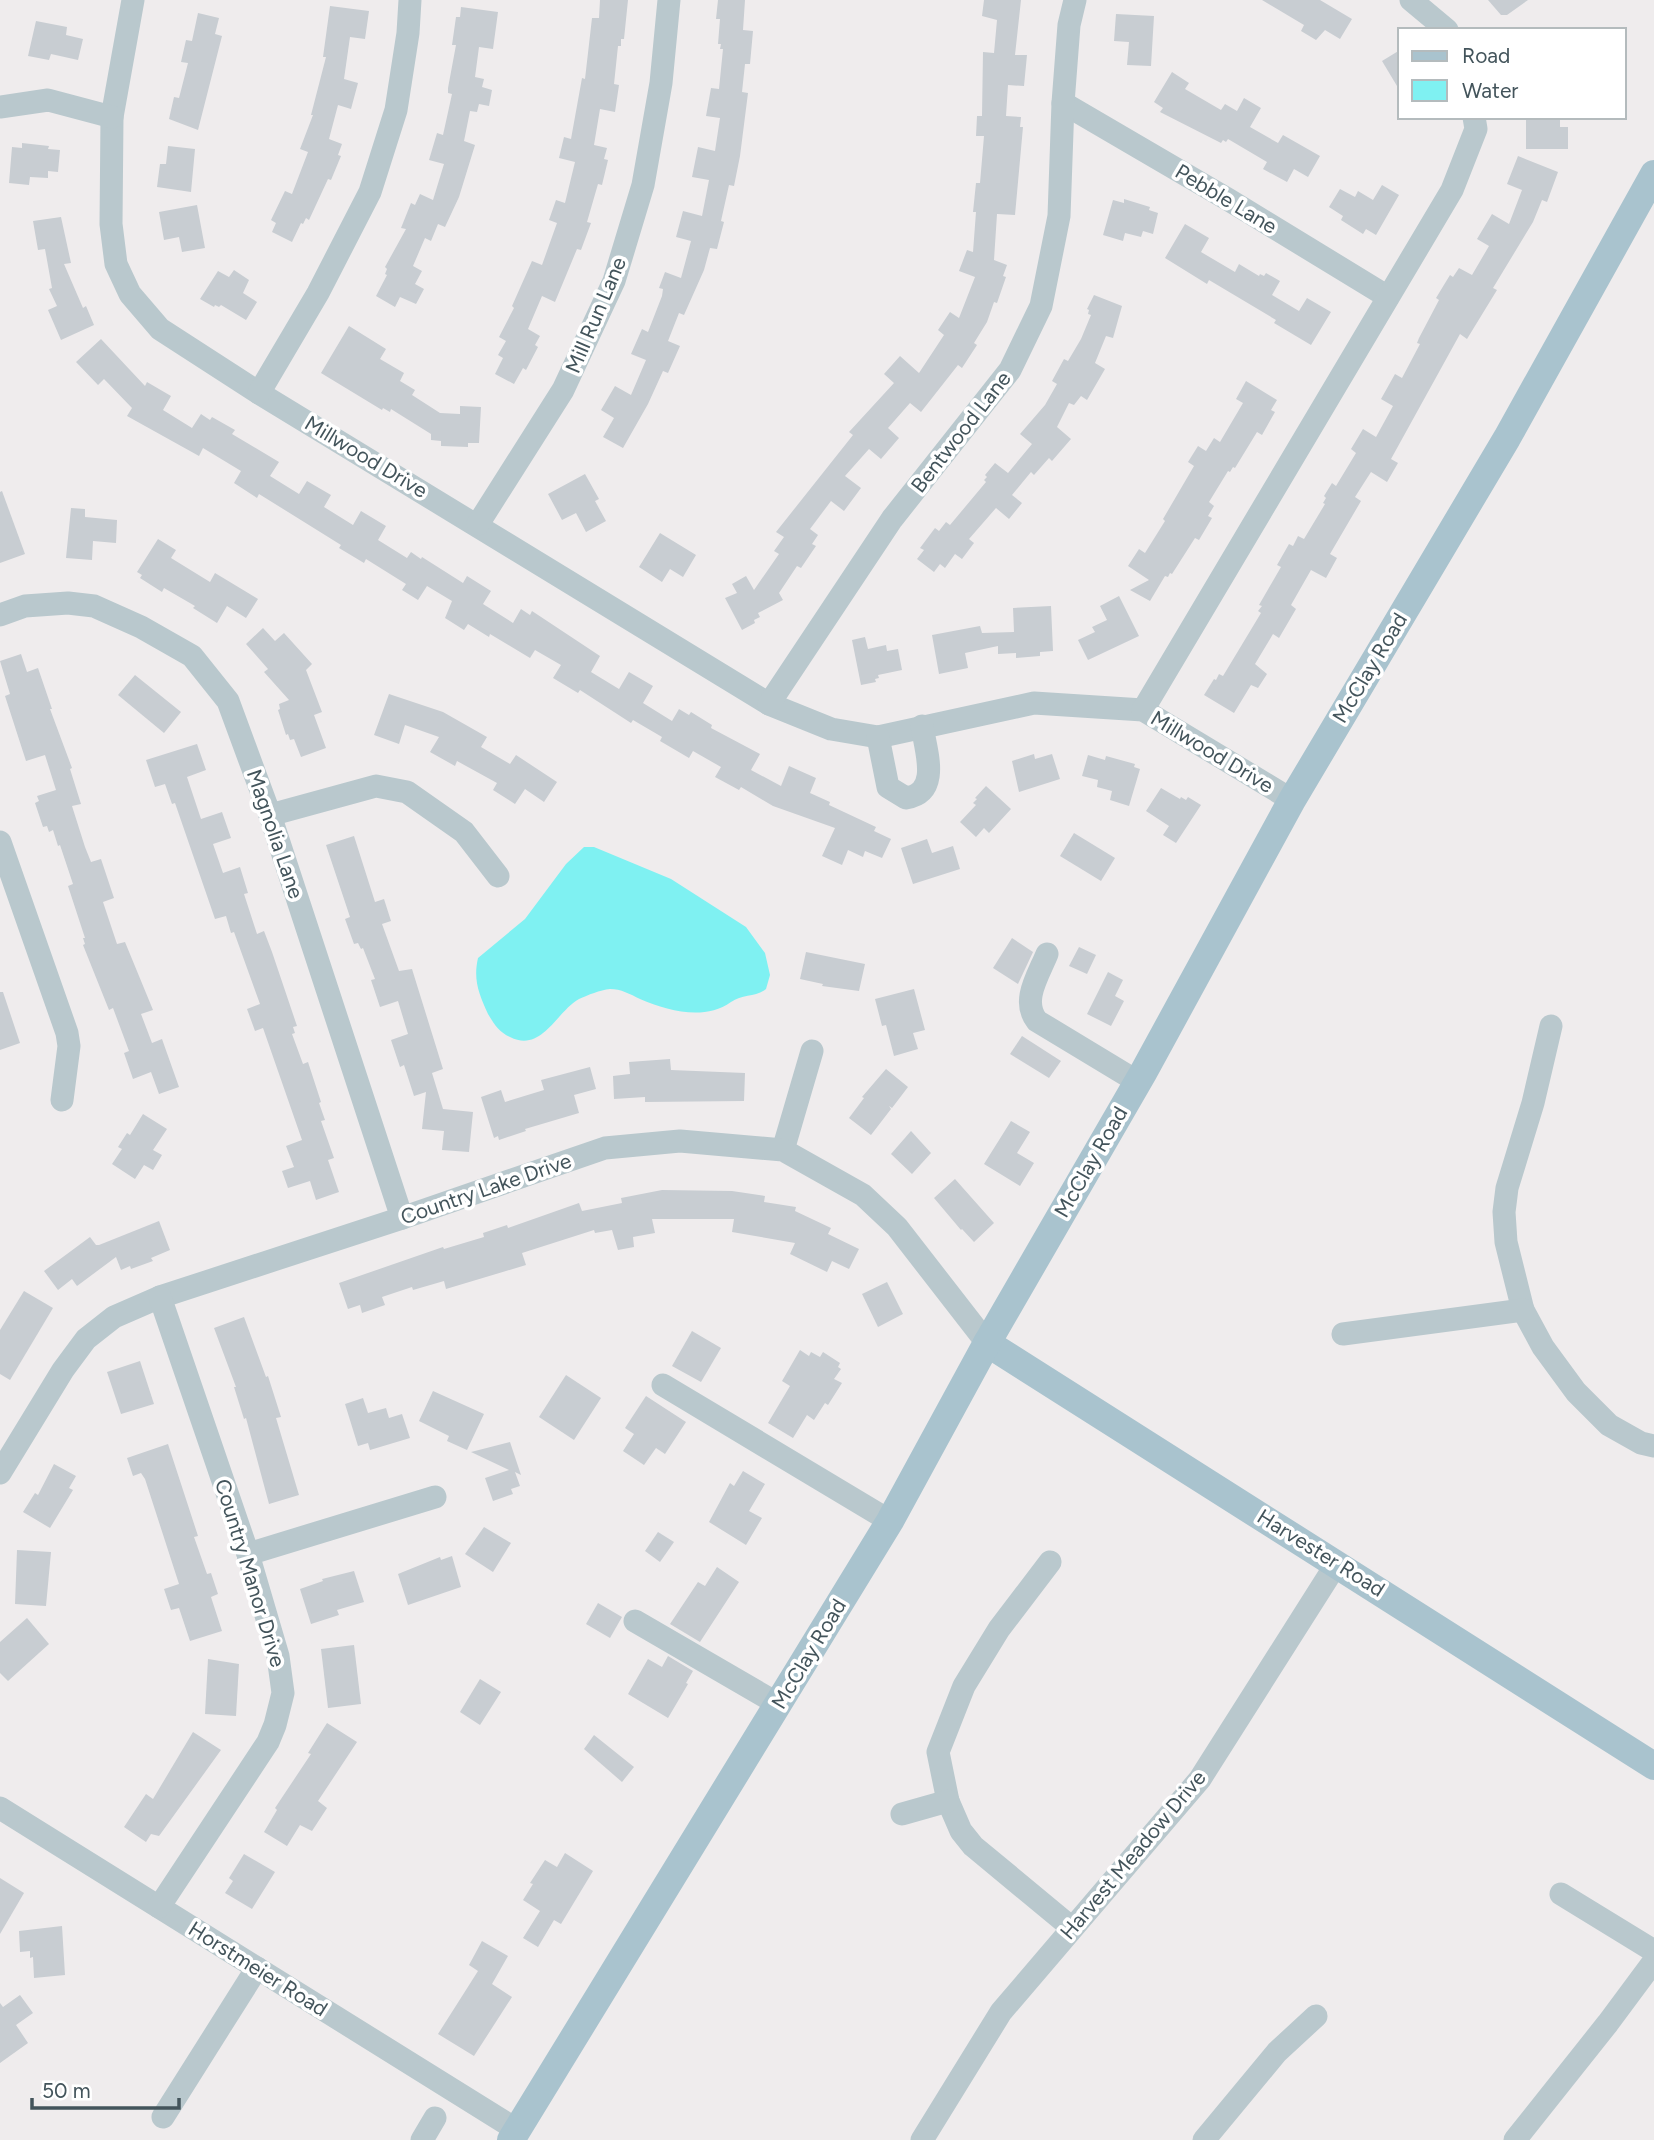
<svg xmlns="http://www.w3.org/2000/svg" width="1654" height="2140" viewBox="0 0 1654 2140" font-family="Figtree,sans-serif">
	<rect width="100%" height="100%" fill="#efeced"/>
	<!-- water -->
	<path fill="#7ff1f2" d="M584,847H594L671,879L746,927L765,953L770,975L766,989C756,997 742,994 731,1002C704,1021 669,1011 640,999C630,994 621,989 610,989C600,990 588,995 579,999C556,1012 542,1053 510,1037C499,1032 494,1024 488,1014C479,994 473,980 478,958L525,919L566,864Z"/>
	<!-- building -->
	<g fill="#c8cdd2">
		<polygon points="600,0 628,0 624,39 621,39 621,46 618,46 614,84 619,85 615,112 600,109 594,145 607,148 604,159 608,160 602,185 598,184 587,222 591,223 581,250 577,249 555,302 542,296 528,329 540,336 535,345 538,347 526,370 523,368 514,384 495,374 503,358 498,355 506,341 499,337 514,308 512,306 532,261 542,265 557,223 549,220 556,200 565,203 575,162 559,158 564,137 571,139 582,78 585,79 592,18 599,18"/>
		<polygon points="718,0 745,0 743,30 753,31 750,64 745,64 742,92 748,93 740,156 734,186 729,185 721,221 724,222 717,249 710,248 704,270 684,315 679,313 668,341 680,346 668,373 663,371 648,404 623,448 603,437 614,418 601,410 615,386 631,395 646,360 631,354 642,329 648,332 662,296 663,289 659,288 665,272 681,278 691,241 676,237 683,211 702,216 709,180 692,177 698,147 715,151 720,118 706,116 711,88 719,89 723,49 720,49 721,44 718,44 720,19 716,19"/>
		<polygon points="984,0 1021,0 1015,55 1027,55 1024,86 1008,85 1006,116 1021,117 1020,127 1023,127 1015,215 997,214 994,260 1007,265 1003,276 1006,277 997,303 994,302 987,322 974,343 977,345 962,368 958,365 921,412 910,403 888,428 899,438 881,459 869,449 845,476 861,488 844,511 831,501 810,529 818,535 812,544 816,546 801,568 797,566 779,593 783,600 758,613 760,617 754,620 755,623 742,630 725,598 737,593 732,584 746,576 754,590 779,554 774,551 784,537 776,532 853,435 849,432 894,383 884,374 900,356 919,373 944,335 938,330 950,312 959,318 975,277 959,271 967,250 973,252 976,212 973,212 976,183 980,183 984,136 976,136 977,116 982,116 983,52 994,53 997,20 982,16"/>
		<polygon points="1262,0 1320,0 1352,19 1340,39 1325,30 1316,40 1301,31 1304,25"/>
		<polygon points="1488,0 1528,0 1507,15 1501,15"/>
		<polygon points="330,6 369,11 365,39 350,37 344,79 358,83 351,109 338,105 329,139 342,144 338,155 341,156 331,180 328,179 309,220 306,218 303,224 301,223 292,242 272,232 276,223 271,220 285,191 292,194 308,152 300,149 313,115 311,115 326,57 323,57"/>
		<polygon points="461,7 498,12 493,49 479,47 475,77 484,79 482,87 492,90 489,106 479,104 477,112 470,111 464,141 475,145 459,197 445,227 438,224 431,241 425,238 413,266 422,271 415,284 424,289 416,304 400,297 395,307 376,296 387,275 385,274 387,269 385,267 406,229 401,228 411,203 415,205 420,194 433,200 444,164 429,160 437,133 443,135 452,94 448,93 448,88 456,45 452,45 456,17 460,17"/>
		<polygon points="198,13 219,18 215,34 222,36 198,130 169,119 174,97 179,98 188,63 181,62 186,40 192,41"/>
		<polygon points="1116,14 1154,16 1151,66 1127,65 1129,42 1114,41"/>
		<polygon points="36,21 67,27 66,35 83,39 78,60 51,54 49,60 28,56"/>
		<polygon points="1400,50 1400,91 1382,61"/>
		<polygon points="1172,72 1189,83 1185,89 1221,110 1225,104 1237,111 1244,98 1261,108 1250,127 1278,143 1283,135 1320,156 1308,177 1294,169 1287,182 1263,169 1267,162 1228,139 1226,142 1223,140 1221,143 1160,112 1163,108 1154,102"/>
		<polygon points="1526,117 1560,117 1560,127 1568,127 1568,149 1526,149"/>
		<polygon points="22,143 49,146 48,149 60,150 58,172 48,171 48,178 30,177 29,185 9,183 12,147 22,148"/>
		<polygon points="168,146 195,149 191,192 157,187 160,164 166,164"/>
		<polygon points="1518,156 1558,172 1547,202 1542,200 1533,222 1493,288 1497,290 1467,339 1460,334 1391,459 1398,463 1387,482 1371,472 1355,497 1361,501 1330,554 1337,558 1326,578 1311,570 1291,605 1296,609 1279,638 1273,634 1255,664 1267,674 1258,688 1251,685 1234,713 1204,695 1214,679 1216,680 1219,674 1223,676 1261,613 1258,611 1262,606 1259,605 1281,567 1277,565 1289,544 1293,546 1298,536 1304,539 1325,504 1323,503 1326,498 1324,496 1332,483 1336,486 1356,453 1351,449 1363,429 1376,437 1393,406 1381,399 1395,374 1402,378 1420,344 1417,343 1419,338 1439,300 1436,298 1450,275 1453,277 1459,268 1472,275 1489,246 1477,239 1492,214 1509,224 1522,190 1507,184"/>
		<polygon points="1382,185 1399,195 1376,235 1366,229 1363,234 1341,220 1343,216 1329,207 1340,189 1355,197 1358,191 1373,200"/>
		<polygon points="1124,199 1150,207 1149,210 1158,213 1153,234 1143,231 1141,237 1125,233 1123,241 1103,235 1113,200 1124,203"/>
		<polygon points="197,205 205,248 182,252 179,237 164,240 159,212"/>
		<polygon points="61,217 71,263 64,264 83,308 86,306 94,325 61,340 48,310 57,306 49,289 52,288 45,249 38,250 33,221"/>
		<polygon points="1185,224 1209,238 1201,252 1235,272 1239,264 1259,276 1260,274 1264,276 1266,273 1280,281 1272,295 1299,311 1307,298 1331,312 1311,345 1274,323 1276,320 1209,280 1207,284 1165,258"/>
		<polygon points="234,270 249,280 243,293 257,302 246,320 221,305 219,307 215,305 214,307 200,299 218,271 229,277"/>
		<polygon points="1094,295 1122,306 1113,338 1106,336 1095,363 1105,369 1087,400 1081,396 1074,405 1069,403 1057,427 1071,439 1052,461 1049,458 1034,475 1031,472 1012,495 1022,503 1009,519 996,508 969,539 974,543 962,559 955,554 945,568 940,564 934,572 917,559 924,550 920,548 935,528 939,531 946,522 950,525 986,482 984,480 987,477 985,475 995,463 1008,473 1032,444 1020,434 1045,405 1057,384 1052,381 1064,359 1068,361 1081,339 1091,315 1088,314 1089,310 1087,309"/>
		<polygon points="349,326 386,349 380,359 404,373 400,381 415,390 412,395 440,413 460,414 460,406 481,407 479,443 468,443 468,447 441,446 441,441 431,440 431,434 391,409 390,412 383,408 382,410 321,373"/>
		<polygon points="101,339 145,386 147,382 171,396 163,410 192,428 201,414 210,420 212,417 235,430 232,434 279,462 270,476 299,494 307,481 331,495 324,507 353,525 361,511 386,526 378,540 407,558 411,552 421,559 422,557 463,583 467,576 491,591 483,604 513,623 521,609 530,615 532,611 600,656 591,672 619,689 629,672 653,686 643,703 672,721 679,709 689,715 691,712 712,725 711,728 760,754 751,770 781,786 789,766 816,778 810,793 830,802 829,805 876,827 874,831 891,839 882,858 865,851 863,857 848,850 842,865 822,856 835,828 773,806 741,787 739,790 715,777 721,767 693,751 689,758 660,741 662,737 633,720 631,723 580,690 578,693 553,678 561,665 535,650 530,658 490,634 489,637 468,624 464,630 445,618 452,601 427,586 418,600 402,590 406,584 366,559 364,563 339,548 341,545 288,512 259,494 257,498 234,483 241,471 203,448 199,456 127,416 132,408 104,379 98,385 76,362"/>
		<polygon points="1246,381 1277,400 1271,410 1275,412 1262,435 1257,432 1235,468 1233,467 1230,472 1228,471 1209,502 1214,506 1208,516 1212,518 1199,540 1195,538 1172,574 1170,573 1168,577 1165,576 1150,601 1130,590 1149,580 1128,566 1139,549 1145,553 1165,521 1163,519 1194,466 1188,462 1198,446 1206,451 1214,438 1220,442 1243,403 1236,399"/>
		<polygon points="585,474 599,499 595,501 606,521 586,532 576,513 562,520 548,494"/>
		<polygon points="2,491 25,554 0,563 0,492"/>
		<polygon points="71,508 85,509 85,517 117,520 116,543 93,541 92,560 66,558"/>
		<polygon points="660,533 696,555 683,577 670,569 662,582 639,567"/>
		<polygon points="158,539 176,550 171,558 210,582 215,573 258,599 246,618 227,606 217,623 193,608 195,606 164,588 162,592 140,578 142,575 137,572"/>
		<polygon points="1119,596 1139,636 1088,660 1078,640 1095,632 1092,627 1107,620 1100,606"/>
		<polygon points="1051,606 1053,651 1040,652 1040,656 1016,658 1016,653 998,654 998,646 965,653 968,668 939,674 932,635 980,626 982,633 1014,632 1013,608"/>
		<polygon points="263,628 275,641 284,633 312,664 306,670 322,712 314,715 326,748 301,757 294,739 290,740 288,734 286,735 278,710 280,709 279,704 289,700 264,672 268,669 246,644"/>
		<polygon points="865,637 868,649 886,645 887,651 898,649 902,670 878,675 879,678 875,679 876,682 861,685 852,640"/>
		<polygon points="21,654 27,672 38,668 52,709 50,709 72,768 70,769 81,804 72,806 85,847 91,862 101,859 114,898 103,902 117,944 125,942 153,1010 141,1014 152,1043 162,1039 179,1087 159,1094 151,1072 133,1079 124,1053 129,1051 113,1008 109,1010 83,945 85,944 83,938 85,938 68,886 73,884 60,845 58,846 53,830 49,832 47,826 43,827 35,803 39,801 37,796 56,790 45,755 26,761 5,696 10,694 0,661"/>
		<polygon points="135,675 181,712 164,733 118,695"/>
		<polygon points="389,694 443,712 487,737 481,747 510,764 516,755 557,782 544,802 525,789 515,804 493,790 497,783 457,761 455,766 430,752 439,737 405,725 399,744 374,735"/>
		<polygon points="197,744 206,770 187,777 201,819 222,812 231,838 213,844 223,873 240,867 248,893 244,894 257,934 264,931 272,952 297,1026 293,1027 295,1033 292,1034 303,1064 308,1062 321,1102 319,1103 325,1120 321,1121 334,1158 328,1160 339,1192 316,1200 310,1181 288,1188 282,1171 294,1167 286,1146 302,1140 263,1028 255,1031 247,1009 260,1004 234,932 231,933 226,916 215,919 175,803 172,804 165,784 155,787 146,760"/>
		<polygon points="1034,754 1035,759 1052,754 1060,779 1019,792 1012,761"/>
		<polygon points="1088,755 1105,760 1106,756 1135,764 1134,767 1140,769 1129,806 1110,800 1112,791 1097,787 1098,780 1082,776"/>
		<polygon points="986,786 1011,809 989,833 984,828 976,837 960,822 976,805 973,803 977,799 975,798"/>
		<polygon points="1161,788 1180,799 1181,797 1186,800 1188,797 1201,805 1176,843 1163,835 1169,826 1146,811"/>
		<polygon points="1074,833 1115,858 1101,881 1060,856"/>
		<polygon points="354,836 375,902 384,899 391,921 382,924 399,971 412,969 443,1069 432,1073 443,1109 473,1112 469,1152 442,1150 444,1131 422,1129 426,1092 414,1096 404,1065 400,1067 391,1040 408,1034 398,1001 380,1007 371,980 375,979 363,948 361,949 358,943 354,944 345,919 350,917 326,845"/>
		<polygon points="927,839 932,853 953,846 960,869 913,884 901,848"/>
		<polygon points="1012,938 1033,952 1018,984 993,968"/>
		<polygon points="1079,947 1096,955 1087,974 1069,966"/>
		<polygon points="806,952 865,964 859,991 822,986 823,984 800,979"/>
		<polygon points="1108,972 1123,980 1115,996 1124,1001 1111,1026 1087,1014"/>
		<polygon points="914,989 925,1030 913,1033 918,1049 894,1056 886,1025 882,1026 875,999"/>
		<polygon points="0,992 3,992 20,1043 0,1050"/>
		<polygon points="1022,1036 1061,1061 1049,1078 1010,1054"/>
		<polygon points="670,1059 671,1070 745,1073 744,1101 645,1102 645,1097 614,1099 613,1076 630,1074 629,1062"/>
		<polygon points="590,1067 596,1089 574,1095 579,1113 525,1129 526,1131 499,1140 498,1136 494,1138 481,1097 501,1090 505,1102 544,1090 541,1080"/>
		<polygon points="886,1069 908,1087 892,1108 889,1106 891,1109 871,1135 849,1118 864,1098 862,1097"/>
		<polygon points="143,1114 167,1129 153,1150 162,1155 153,1170 144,1165 135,1179 112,1164 122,1149 118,1147 127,1133 130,1135"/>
		<polygon points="1011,1121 1030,1132 1017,1153 1034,1163 1020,1186 984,1164"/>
		<polygon points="911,1131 931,1153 912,1174 891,1154"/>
		<polygon points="955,1179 994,1223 974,1242 962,1229 961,1230 934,1198"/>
		<polygon points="662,1190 732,1191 765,1196 764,1202 796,1207 795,1211 831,1228 828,1234 859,1249 849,1269 832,1261 827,1272 790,1254 795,1243 732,1232 734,1219 652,1219 655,1233 633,1237 634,1247 618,1250 612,1230 595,1233 594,1230 522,1253 526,1265 446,1289 444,1281 413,1290 412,1287 382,1297 385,1305 362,1313 360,1305 348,1309 339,1283 443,1247 444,1249 484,1237 483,1233 507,1225 508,1228 579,1203 582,1211 622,1203 621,1198"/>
		<polygon points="159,1221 170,1250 151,1258 153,1261 131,1269 130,1266 121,1270 116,1257 77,1286 72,1279 58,1290 44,1271 90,1237 96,1245 99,1245"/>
		<polygon points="887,1282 903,1314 878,1327 862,1294"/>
		<polygon points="24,1291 53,1308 10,1380 0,1374 0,1330"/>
		<polygon points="244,1317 266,1377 268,1376 281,1417 276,1418 299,1495 269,1504 246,1418 244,1419 234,1387 236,1387 214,1328"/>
		<polygon points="692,1331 721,1348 701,1382 672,1366"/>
		<polygon points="800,1350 809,1356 811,1352 820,1357 823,1352 840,1363 838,1367 841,1369 834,1379 842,1383 828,1405 825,1403 814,1420 807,1415 793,1438 768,1423 790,1386 782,1381"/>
		<polygon points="140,1361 154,1404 121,1414 107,1372"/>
		<polygon points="566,1375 601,1398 574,1440 539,1417"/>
		<polygon points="433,1391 484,1414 467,1450 447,1441 449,1436 419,1421"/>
		<polygon points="646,1396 686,1422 665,1454 656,1448 644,1465 623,1451 634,1434 625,1428"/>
		<polygon points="363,1398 368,1413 386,1408 389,1418 402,1414 410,1438 370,1450 368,1443 358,1446 345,1404"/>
		<polygon points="510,1442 521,1475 515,1472 520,1486 511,1489 513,1494 493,1501 485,1478 509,1470 471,1452"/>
		<polygon points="168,1444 198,1536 194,1537 207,1574 211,1573 218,1594 211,1597 222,1631 190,1641 179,1608 171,1610 164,1589 179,1584 145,1479 141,1473 133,1476 127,1458"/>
		<polygon points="54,1464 76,1476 69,1488 73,1490 50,1528 23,1512 35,1493 38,1495"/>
		<polygon points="743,1471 765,1484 749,1511 762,1518 746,1545 709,1522 730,1483 734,1486"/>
		<polygon points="484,1527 511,1543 493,1572 465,1554"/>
		<polygon points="658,1532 674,1542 660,1562 645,1551"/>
		<polygon points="17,1550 51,1552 46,1606 15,1604"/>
		<polygon points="452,1556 461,1587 408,1605 398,1574 440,1557 441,1560"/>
		<polygon points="717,1567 739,1582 700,1642 670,1624 698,1582 705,1586"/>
		<polygon points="354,1571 364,1602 337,1610 339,1615 311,1624 300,1589 323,1581 322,1579"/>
		<polygon points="598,1603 622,1617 610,1638 586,1624"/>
		<polygon points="27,1618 49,1644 8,1681 0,1673 0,1642"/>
		<polygon points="354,1645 361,1704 328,1708 321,1649"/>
		<polygon points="668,1656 693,1671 686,1683 688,1684 668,1718 628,1694 648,1659 662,1667"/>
		<polygon points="208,1659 239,1664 236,1716 205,1714"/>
		<polygon points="480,1679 501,1692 480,1725 460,1712"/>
		<polygon points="327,1723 357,1742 318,1801 327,1808 312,1831 300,1825 287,1846 264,1832 277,1810 275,1808 311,1754 308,1753"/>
		<polygon points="193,1732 221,1750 159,1836 151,1834 146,1842 124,1827 146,1794 153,1799"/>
		<polygon points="594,1735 634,1767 622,1782 584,1749"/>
		<polygon points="565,1853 593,1871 561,1924 554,1920 538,1947 523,1938 540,1911 523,1900 533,1884 530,1883 545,1860 557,1867"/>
		<polygon points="244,1854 275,1872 252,1909 225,1893 233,1881 229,1878"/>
		<polygon points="0,1878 24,1893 0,1934"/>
		<polygon points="62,1926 65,1975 34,1978 33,1957 30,1958 30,1951 20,1952 19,1931"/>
		<polygon points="482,1941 508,1956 492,1984 512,1997 474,2056 438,2034 478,1971 469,1965"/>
		<polygon points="20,1995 33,2013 16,2025 28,2043 0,2063 0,2003 3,2007"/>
	</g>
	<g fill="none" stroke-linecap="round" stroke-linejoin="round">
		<!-- minor -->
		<g stroke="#b9c8cd" stroke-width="23">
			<polyline points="133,0 112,117 111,224 116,264 130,294 160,329 259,393 769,704 831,729 878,737 1034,703 1143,710 1292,800"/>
			<polyline points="1411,0 1447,30"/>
			<polyline points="1063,103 1229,200 1388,297"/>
			<polyline points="0,107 48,100 112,117"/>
			<polyline points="259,393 318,293 370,192 396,110 408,33 410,0"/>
			<polyline points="478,524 563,390 614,281 643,185 661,83 669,0"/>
			<polyline points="0,615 25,606 68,603 94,606 141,627 192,656 228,701 270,815 402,1218"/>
			<polyline points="769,704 892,519 1010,370 1041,306 1059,216 1063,103 1069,25 1075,0"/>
			<polyline points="1143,710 1452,190 1476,129 1474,117"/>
			<path d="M878,737L888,787L906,798C941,792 926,752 922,726"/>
			<polyline points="270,815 376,786 407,792 464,832 498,876"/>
			<polyline points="0,842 67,1033 69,1046 62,1100"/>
			<path d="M1047,954C1038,976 1021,1001 1037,1021L1138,1082"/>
			<polyline points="1551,1026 1533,1103 1507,1188 1504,1212 1506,1242 1523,1310 1543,1347 1576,1392 1609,1425 1641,1443 1654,1446"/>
			<polyline points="783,1150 812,1051"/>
			<polyline points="1343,1334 1523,1310"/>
			<polyline points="663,1385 890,1521"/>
			<polyline points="0,1473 63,1370 86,1339 114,1317 160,1297 402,1218 605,1148 680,1141 783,1150 863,1195 897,1227 987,1343"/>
			<polyline points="248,1554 435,1497"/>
			<polyline points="1050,1562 999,1629 964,1686 938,1752 948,1801 961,1831 973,1846 1072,1928"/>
			<polyline points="635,1621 778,1704"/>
			<polyline points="0,1808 517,2130"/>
			<polyline points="902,1814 948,1801"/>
			<polyline points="1561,1894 1654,1951"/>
			<polyline points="159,1907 268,1742 275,1725 283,1693 278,1656 248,1554 160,1297"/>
			<polyline points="163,2117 257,1968"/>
			<polyline points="422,2140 435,2118"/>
			<polyline points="922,2140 1001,2012 1200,1779 1337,1563"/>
			<polyline points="1204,2140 1277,2052 1316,2016"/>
			<polyline points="1515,2140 1608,2023 1654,1961"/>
		</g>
		<!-- major -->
		<g stroke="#a9c3ce" stroke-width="28">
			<polyline points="987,1343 1654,1766"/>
			<polyline points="511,2140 890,1521 987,1343 1143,1073 1292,800 1507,438 1654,174"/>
		</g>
	</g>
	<g text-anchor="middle" stroke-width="7" stroke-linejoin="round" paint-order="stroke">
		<!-- street labels -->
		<g font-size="21" fill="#43545b" stroke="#fff">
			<text transform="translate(1226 199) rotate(31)" y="7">Pebble Lane</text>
			<text transform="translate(596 315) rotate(-67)" y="7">Mill Run Lane</text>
			<text transform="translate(961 432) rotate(-52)" y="7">Bentwood Lane</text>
			<text transform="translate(366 457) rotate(31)" y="7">Millwood Drive</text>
			<text transform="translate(1370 668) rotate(-59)" y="7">McClay Road</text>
			<text transform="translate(1212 752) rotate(31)" y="7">Millwood Drive</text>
			<text transform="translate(275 834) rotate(71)" y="7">Magnolia Lane</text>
			<text transform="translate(1091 1162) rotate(-60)" y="7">McClay Road</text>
			<text transform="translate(486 1189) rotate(-19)" y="7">Country Lake Drive</text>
			<text transform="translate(1321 1553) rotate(32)" y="7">Harvester Road</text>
			<text transform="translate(250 1573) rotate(73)" y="7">Country Manor Drive</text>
			<text transform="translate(809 1654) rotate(-59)" y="7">McClay Road</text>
			<text transform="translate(1133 1855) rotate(-50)" y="7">Harvest Meadow Drive</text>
			<text transform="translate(258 1969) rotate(32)" y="7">Horstmeier Road</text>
		</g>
	</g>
	<!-- legend -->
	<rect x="1398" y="28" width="228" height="91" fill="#ffffff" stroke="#b4bbbd" stroke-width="2"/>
	<rect x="1412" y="51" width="35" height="10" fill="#a9c3ce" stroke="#b4bbbd" stroke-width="2"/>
	<text x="1462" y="63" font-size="21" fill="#43545b">Road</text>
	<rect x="1412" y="80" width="35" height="21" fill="#7ff1f2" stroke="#b4bbbd" stroke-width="2"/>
	<text x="1462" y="98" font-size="21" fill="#43545b">Water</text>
	<!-- scale -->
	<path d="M32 2098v10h147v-10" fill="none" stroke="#43545b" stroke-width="3.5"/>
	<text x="42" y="2098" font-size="21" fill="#43545b" stroke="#ffffff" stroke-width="5" paint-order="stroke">50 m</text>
</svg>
